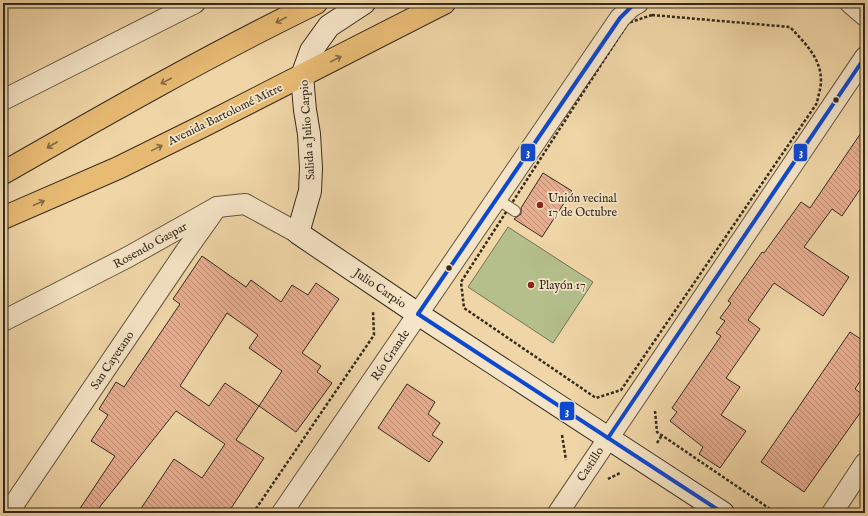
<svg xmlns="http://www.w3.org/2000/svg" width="868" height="516" viewBox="0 0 868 516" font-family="'IM FELL English',serif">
	<defs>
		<pattern id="building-back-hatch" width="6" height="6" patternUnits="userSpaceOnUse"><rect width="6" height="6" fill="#e8ad8f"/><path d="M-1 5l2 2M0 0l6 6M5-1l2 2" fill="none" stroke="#bd8d74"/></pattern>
	</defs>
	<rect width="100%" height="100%" fill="#f0d6a7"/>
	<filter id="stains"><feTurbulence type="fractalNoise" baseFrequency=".005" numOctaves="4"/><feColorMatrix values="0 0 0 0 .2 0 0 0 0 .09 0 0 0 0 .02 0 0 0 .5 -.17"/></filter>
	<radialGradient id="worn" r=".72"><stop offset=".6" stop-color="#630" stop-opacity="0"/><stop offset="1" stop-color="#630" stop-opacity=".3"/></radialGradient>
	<!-- pitch -->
	<polygon fill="#b4bf8c" stroke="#747456" points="508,227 593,282 553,343 468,287"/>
	<!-- building -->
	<g fill="url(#building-back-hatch)" stroke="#342a1f" fill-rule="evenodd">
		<polygon points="865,127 865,182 842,216 832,209 804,247 849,277 823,316 774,283 748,320 760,329 726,378 740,387 721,415 746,431 720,468 699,454 703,447 670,421 677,412 672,408 721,336 716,333 725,321 720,318 731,303 728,301 762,252 764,253 801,202 810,208"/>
		<polygon points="543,173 572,191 542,237 514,219 521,214 521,208"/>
		<path d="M202,256L246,287L251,280L281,302L292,285L308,295L316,283L339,299L302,353L321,366L317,372L332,383L296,432L259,406L236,440L264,458L228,513H138L174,459L202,478L225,444L176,411L95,513H77L115,456L91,441L108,415L99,409L116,382L124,387L147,353L180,304L173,299ZM227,313L258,335L249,348L282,371L259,406L225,383L209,406L180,386Z"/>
		<polygon points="850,332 865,342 865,374 855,389 865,396 865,406 804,492 761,462"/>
		<polygon points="407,384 435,402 428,414 440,423 432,435 443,442 429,462 378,428"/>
	</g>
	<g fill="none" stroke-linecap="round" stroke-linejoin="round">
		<defs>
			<polyline id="lane" points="497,199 515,211"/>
			<g id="street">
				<polyline points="850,3 865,16"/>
				<polyline points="3,100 195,3"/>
				<polyline points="3,321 128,257 217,207 245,204 298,233"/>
				<polyline points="8,513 185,252 217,207"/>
				<polyline points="282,513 620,18 631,7 638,3"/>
				<polyline points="558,513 865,57"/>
				<polyline points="832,513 865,463"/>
			</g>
			<polyline id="secondary" points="364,3 329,26 311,51 302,76 305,110 309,134 311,168 310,191 298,233 418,314 723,513"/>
			<g id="primary">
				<path d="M3,173C106,114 209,55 316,3"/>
				<polyline points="3,218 118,168 201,127 444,3"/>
			</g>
		</defs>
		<!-- lane casing -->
		<use href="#lane" stroke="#635541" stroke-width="12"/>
		<!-- street casing -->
		<use href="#street" stroke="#635541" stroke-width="22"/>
		<!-- secondary casing -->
		<use href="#secondary" stroke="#342a1f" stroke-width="24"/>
		<!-- primary casing -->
		<use href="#primary" stroke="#342a1f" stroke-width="24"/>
		<!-- path -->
		<g stroke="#342a1f" stroke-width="2.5" stroke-dasharray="3 2" stroke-linecap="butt">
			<path d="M652,15L790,27C805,43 821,58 821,81C821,88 818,96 817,103L621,390L596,398L464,308L461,282L628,23Z"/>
			<polyline points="655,411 657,432 776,513"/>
			<polyline points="562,435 566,460"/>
			<polyline points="657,443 662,435"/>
			<polyline points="608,479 620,473"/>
			<polyline points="253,513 374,335 373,311"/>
		</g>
		<!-- lane -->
		<use href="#lane" stroke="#f5e4c6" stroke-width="10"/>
		<!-- street -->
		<use href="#street" stroke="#f5e4c6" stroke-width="20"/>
		<!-- secondary -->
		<use href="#secondary" stroke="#f5e4c6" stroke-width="22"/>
		<!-- primary -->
		<use href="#primary" stroke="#e8bb74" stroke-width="22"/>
		<defs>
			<g id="bus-1">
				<polyline points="638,3 631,7 620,18 418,314 723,513"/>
				<polyline points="608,438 865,57"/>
			</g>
		</defs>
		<!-- bus-1 casing -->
		<use href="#bus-1" stroke="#f5e4c6" stroke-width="7"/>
		<!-- bus-1 -->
		<use href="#bus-1" stroke="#0d49d0" stroke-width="4"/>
	</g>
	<!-- one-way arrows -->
	<defs><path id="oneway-shaft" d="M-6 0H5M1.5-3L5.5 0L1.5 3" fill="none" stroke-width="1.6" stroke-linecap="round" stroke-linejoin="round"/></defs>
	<g stroke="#856b45">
		<use href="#oneway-shaft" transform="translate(281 20) rotate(153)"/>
		<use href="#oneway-shaft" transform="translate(336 59) rotate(-27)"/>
		<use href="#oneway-shaft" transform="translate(166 81) rotate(152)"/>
		<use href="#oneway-shaft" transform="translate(52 145) rotate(150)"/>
		<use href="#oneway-shaft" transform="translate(157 148) rotate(-26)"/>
		<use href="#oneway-shaft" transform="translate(39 203) rotate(-23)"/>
	</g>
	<!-- markers -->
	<g fill="#342a1f" stroke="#f5e4c6" stroke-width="1.5">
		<circle cx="836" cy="100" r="3.5"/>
		<circle cx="449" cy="268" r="3.5"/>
	</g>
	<g fill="#8f2418" stroke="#f5e4c6" stroke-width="1.5">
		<circle cx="540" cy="205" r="4"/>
		<circle cx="531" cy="285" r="4"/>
	</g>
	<g text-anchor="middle" stroke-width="3.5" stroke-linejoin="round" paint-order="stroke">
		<!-- street labels -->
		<g font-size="12" fill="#342a1f" stroke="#f5e4c6">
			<text transform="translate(225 114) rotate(-26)" y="4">Avenida Bartolomé Mitre</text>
			<text transform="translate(307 130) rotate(-94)" y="4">Salida a Julio Carpio</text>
			<text transform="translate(150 245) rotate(-29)" y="4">Rosendo Gaspar</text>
			<text transform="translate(380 288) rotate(34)" y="4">Julio Carpio</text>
			<text transform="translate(390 355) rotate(-56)" y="4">Río Grande</text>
			<text transform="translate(112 360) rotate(-56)" y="4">San Cayetano</text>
			<text transform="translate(590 464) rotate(-57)" y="4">Castillo</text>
		</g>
		<!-- poi labels -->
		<g font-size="12" fill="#342a1f" stroke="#f5e4c6" text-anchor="start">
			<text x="548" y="202">Unión vecinal<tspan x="548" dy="14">17 de Octubre</tspan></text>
			<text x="539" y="289">Playón 17</text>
		</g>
	</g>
	<g stroke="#f5e4c6" stroke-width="1.5">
		<rect x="793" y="143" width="15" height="19" rx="4" fill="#0d49d0"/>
		<rect x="520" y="143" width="16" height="19" rx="4" fill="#0d49d0"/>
		<rect x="559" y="401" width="16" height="20" rx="4" fill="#0d49d0"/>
	</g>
	<g font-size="11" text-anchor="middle" font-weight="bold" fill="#fff">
		<text x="801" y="156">3</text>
		<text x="528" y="156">3</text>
		<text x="567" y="415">3</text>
	</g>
	<!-- margin -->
	<rect width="868" height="516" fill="none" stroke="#f0d6a7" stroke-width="16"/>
	<rect x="4" y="4" width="860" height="508" fill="none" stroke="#342a1f" stroke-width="2"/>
	<rect x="8" y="8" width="852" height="500" fill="none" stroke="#342a1f"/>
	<rect width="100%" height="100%" filter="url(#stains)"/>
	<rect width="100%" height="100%" fill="url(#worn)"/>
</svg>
